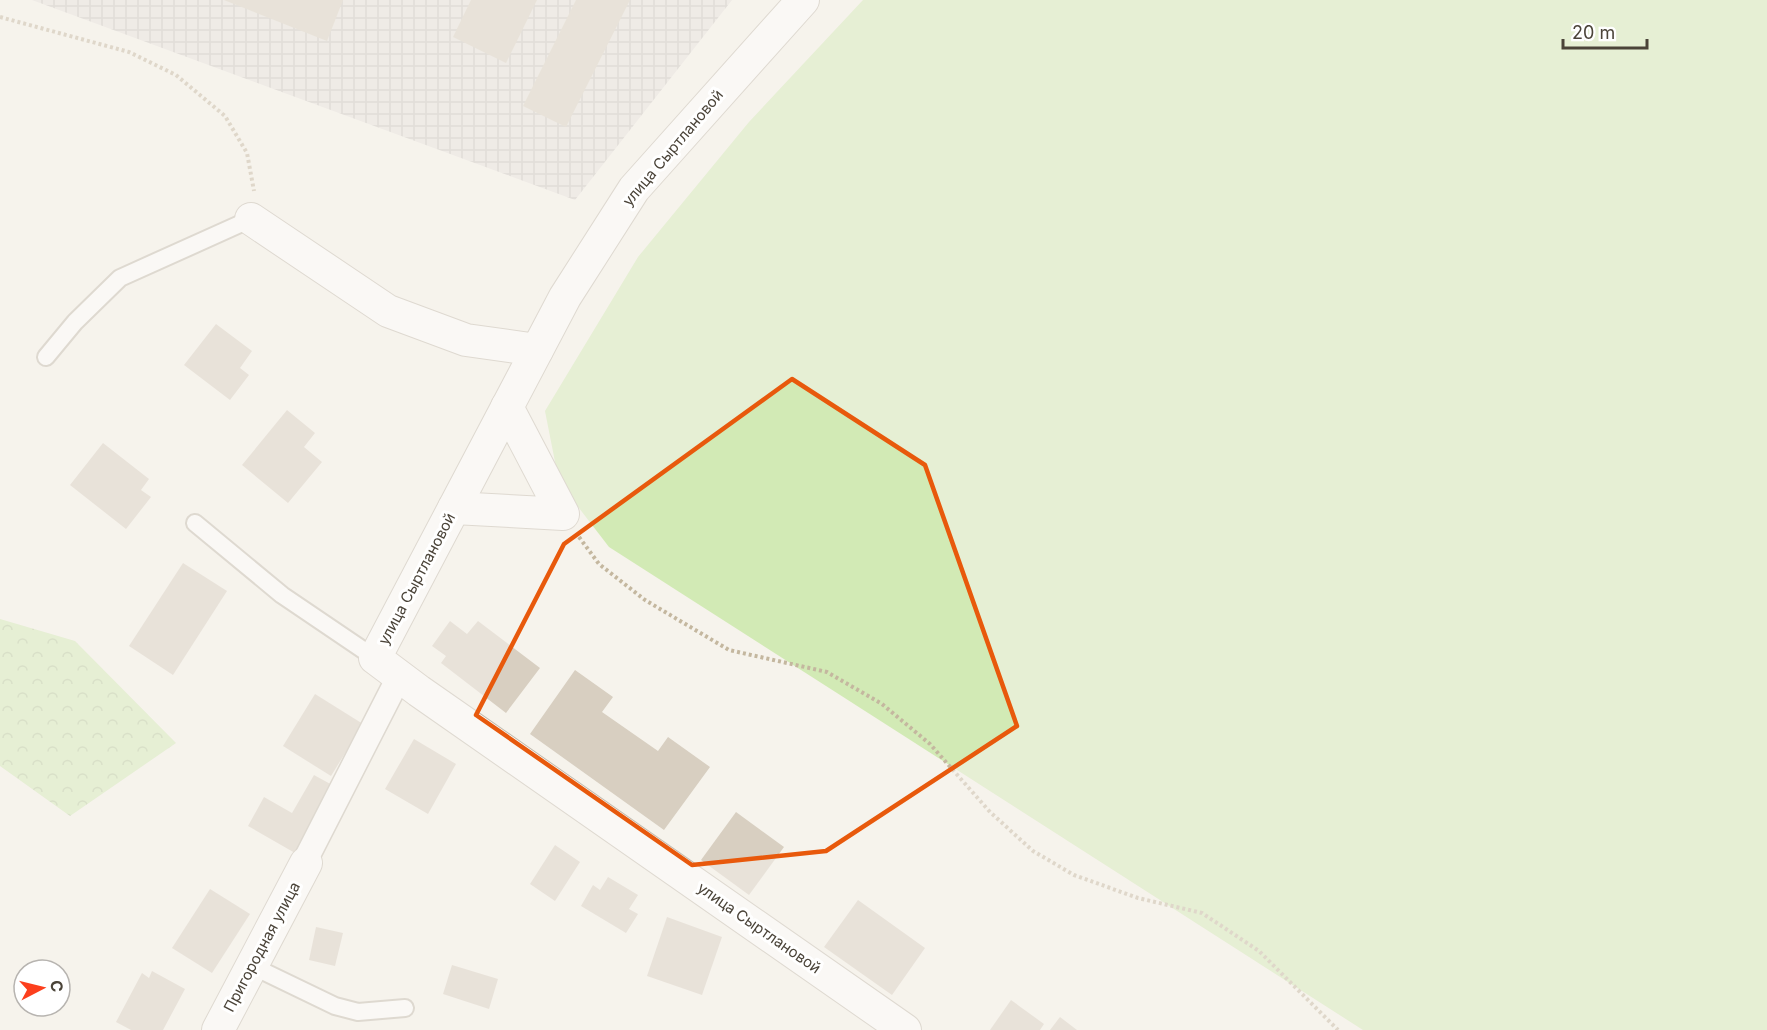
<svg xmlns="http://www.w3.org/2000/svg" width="1767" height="1030" viewBox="0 0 1767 1030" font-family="Inter,sans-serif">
	<defs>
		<pattern id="industrial-grid" width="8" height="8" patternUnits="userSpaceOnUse" patternTransform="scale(1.5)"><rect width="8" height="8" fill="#e6e2dd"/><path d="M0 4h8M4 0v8" fill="none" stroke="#c7c3be"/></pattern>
		<pattern id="forest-crowns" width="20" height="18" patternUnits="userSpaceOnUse" patternTransform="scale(1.5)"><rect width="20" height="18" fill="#d2eab5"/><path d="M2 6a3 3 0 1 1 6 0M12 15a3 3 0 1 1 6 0" fill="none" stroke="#b6ca9c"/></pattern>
	</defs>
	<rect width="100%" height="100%" fill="#f6f3ec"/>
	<!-- industrial -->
	<polygon fill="url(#industrial-grid)" points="32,0 732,0 575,200"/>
	<!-- green -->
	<polygon fill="#d2eab5" points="863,0 1767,0 1767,1030 1363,1030 609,547 559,482 545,411 638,257 749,122"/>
	<!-- forest -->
	<polygon fill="url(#forest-crowns)" points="0,619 75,641 176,743 70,816 0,766"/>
	<!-- building -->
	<g fill="#d8cfc1">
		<polygon points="224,0 343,0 327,41"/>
		<polygon points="471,0 537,0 506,63 453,37"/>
		<polygon points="576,0 630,0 566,127 523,106"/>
		<polygon points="216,324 252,351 240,368 249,375 230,400 184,365"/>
		<polygon points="287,410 315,433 304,447 322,462 288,503 242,465"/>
		<polygon points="103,443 149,479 141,490 151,497 126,529 70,485"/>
		<polygon points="183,563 227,591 173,675 129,646"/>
		<polygon points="450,621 467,634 478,621 540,668 506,713 441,663 446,656 432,646"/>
		<polygon points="575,670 613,697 602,712 658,751 668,737 710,767 664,830 530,734"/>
		<polygon points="315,694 363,724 331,776 283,746"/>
		<polygon points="414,739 456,764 428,814 385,789"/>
		<polygon points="314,775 334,786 295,853 248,826 264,797 292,813"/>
		<polygon points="736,812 784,847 749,895 701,860"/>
		<polygon points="555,845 580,862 555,901 530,884"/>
		<polygon points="608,877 638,895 629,909 638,914 626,933 581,906 593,885 600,890"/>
		<polygon points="210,889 250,914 212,973 172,948"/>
		<polygon points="858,900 925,948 892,995 824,947"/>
		<polygon points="667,917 722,937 702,995 647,976"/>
		<polygon points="316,927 343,933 335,966 309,960"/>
		<polygon points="452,965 498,979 489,1009 443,994"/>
		<polygon points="152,971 185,989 163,1030 131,1030 116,1022 142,973 149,978"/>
		<polygon points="1011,1000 1044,1024 1040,1030 990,1030"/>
		<polygon points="1060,1017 1077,1030 1050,1030"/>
	</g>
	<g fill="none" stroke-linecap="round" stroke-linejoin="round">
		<defs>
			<g id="service">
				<polyline points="46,357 75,322 120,278 251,219"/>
				<polyline points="195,523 282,595 375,658"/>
				<polyline points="252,966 335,1006 358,1012 405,1008"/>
			</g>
			<polyline id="pedestrian" points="306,863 308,855 399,677"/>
			<g id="minor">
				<polyline points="803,0 634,189 565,297 375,658 419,691 905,1030"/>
				<polyline points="251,219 388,311 466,340 537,350"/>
				<polyline points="454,508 563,514 507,407"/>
				<polyline points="218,1030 306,863"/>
			</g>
		</defs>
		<!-- service casing -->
		<use href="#service" stroke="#c2bbae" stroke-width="20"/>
		<!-- pedestrian casing -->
		<use href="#pedestrian" stroke="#c2bbae" stroke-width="27"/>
		<!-- minor casing -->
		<use href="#minor" stroke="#c2bbae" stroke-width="34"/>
		<!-- path -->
		<g stroke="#c4b79f" stroke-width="4" stroke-dasharray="3 3" stroke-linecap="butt">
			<polyline points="0,17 129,52 176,75 225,116 247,153 254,191"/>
			<polyline points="579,537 599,564 645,600 729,650 827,672 882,704 930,744 990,812 1033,851 1074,875 1138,898 1202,913 1259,951 1338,1030"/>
		</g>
		<!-- service -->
		<use href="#service" stroke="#fff" stroke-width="16"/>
		<!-- pedestrian -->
		<use href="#pedestrian" stroke="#fff" stroke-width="24"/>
		<!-- minor -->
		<use href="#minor" stroke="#fff" stroke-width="32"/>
	</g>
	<!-- marked area -->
	<path d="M0 0H1767V1030H0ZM792,379L925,465L1017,726L826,851L692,865L476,715L564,544Z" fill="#f6f3ec" fill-opacity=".55" fill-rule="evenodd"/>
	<path fill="none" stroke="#e8590c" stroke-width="4.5" stroke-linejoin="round" d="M792,379L925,465L1017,726L826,851L692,865L476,715L564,544Z"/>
	<g text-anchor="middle" stroke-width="6" stroke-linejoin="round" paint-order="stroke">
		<!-- street labels -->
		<g font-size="15" fill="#4b4439" stroke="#fff">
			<text transform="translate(673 148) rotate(-50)" y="5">улица Сыртлановой</text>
			<text transform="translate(417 579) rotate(-62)" y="5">улица Сыртлановой</text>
			<text transform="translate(759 928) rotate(35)" y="5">улица Сыртлановой</text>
			<text transform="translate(262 947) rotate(-62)" y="5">Пригородная улица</text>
		</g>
	</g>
	<!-- north arrow -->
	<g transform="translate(42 988) rotate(83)"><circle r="28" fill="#ffffff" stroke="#b7b4b0" stroke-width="1.5"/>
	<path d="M0-4.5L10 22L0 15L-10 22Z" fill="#fc3f1d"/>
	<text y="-9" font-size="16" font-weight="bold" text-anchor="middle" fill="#4b4439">С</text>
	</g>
	<!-- scale -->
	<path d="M1563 39v9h84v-9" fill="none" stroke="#4b4439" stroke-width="3"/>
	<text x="1572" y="39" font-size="18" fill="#4b4439" stroke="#ffffff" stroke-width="4.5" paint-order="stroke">20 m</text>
</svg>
